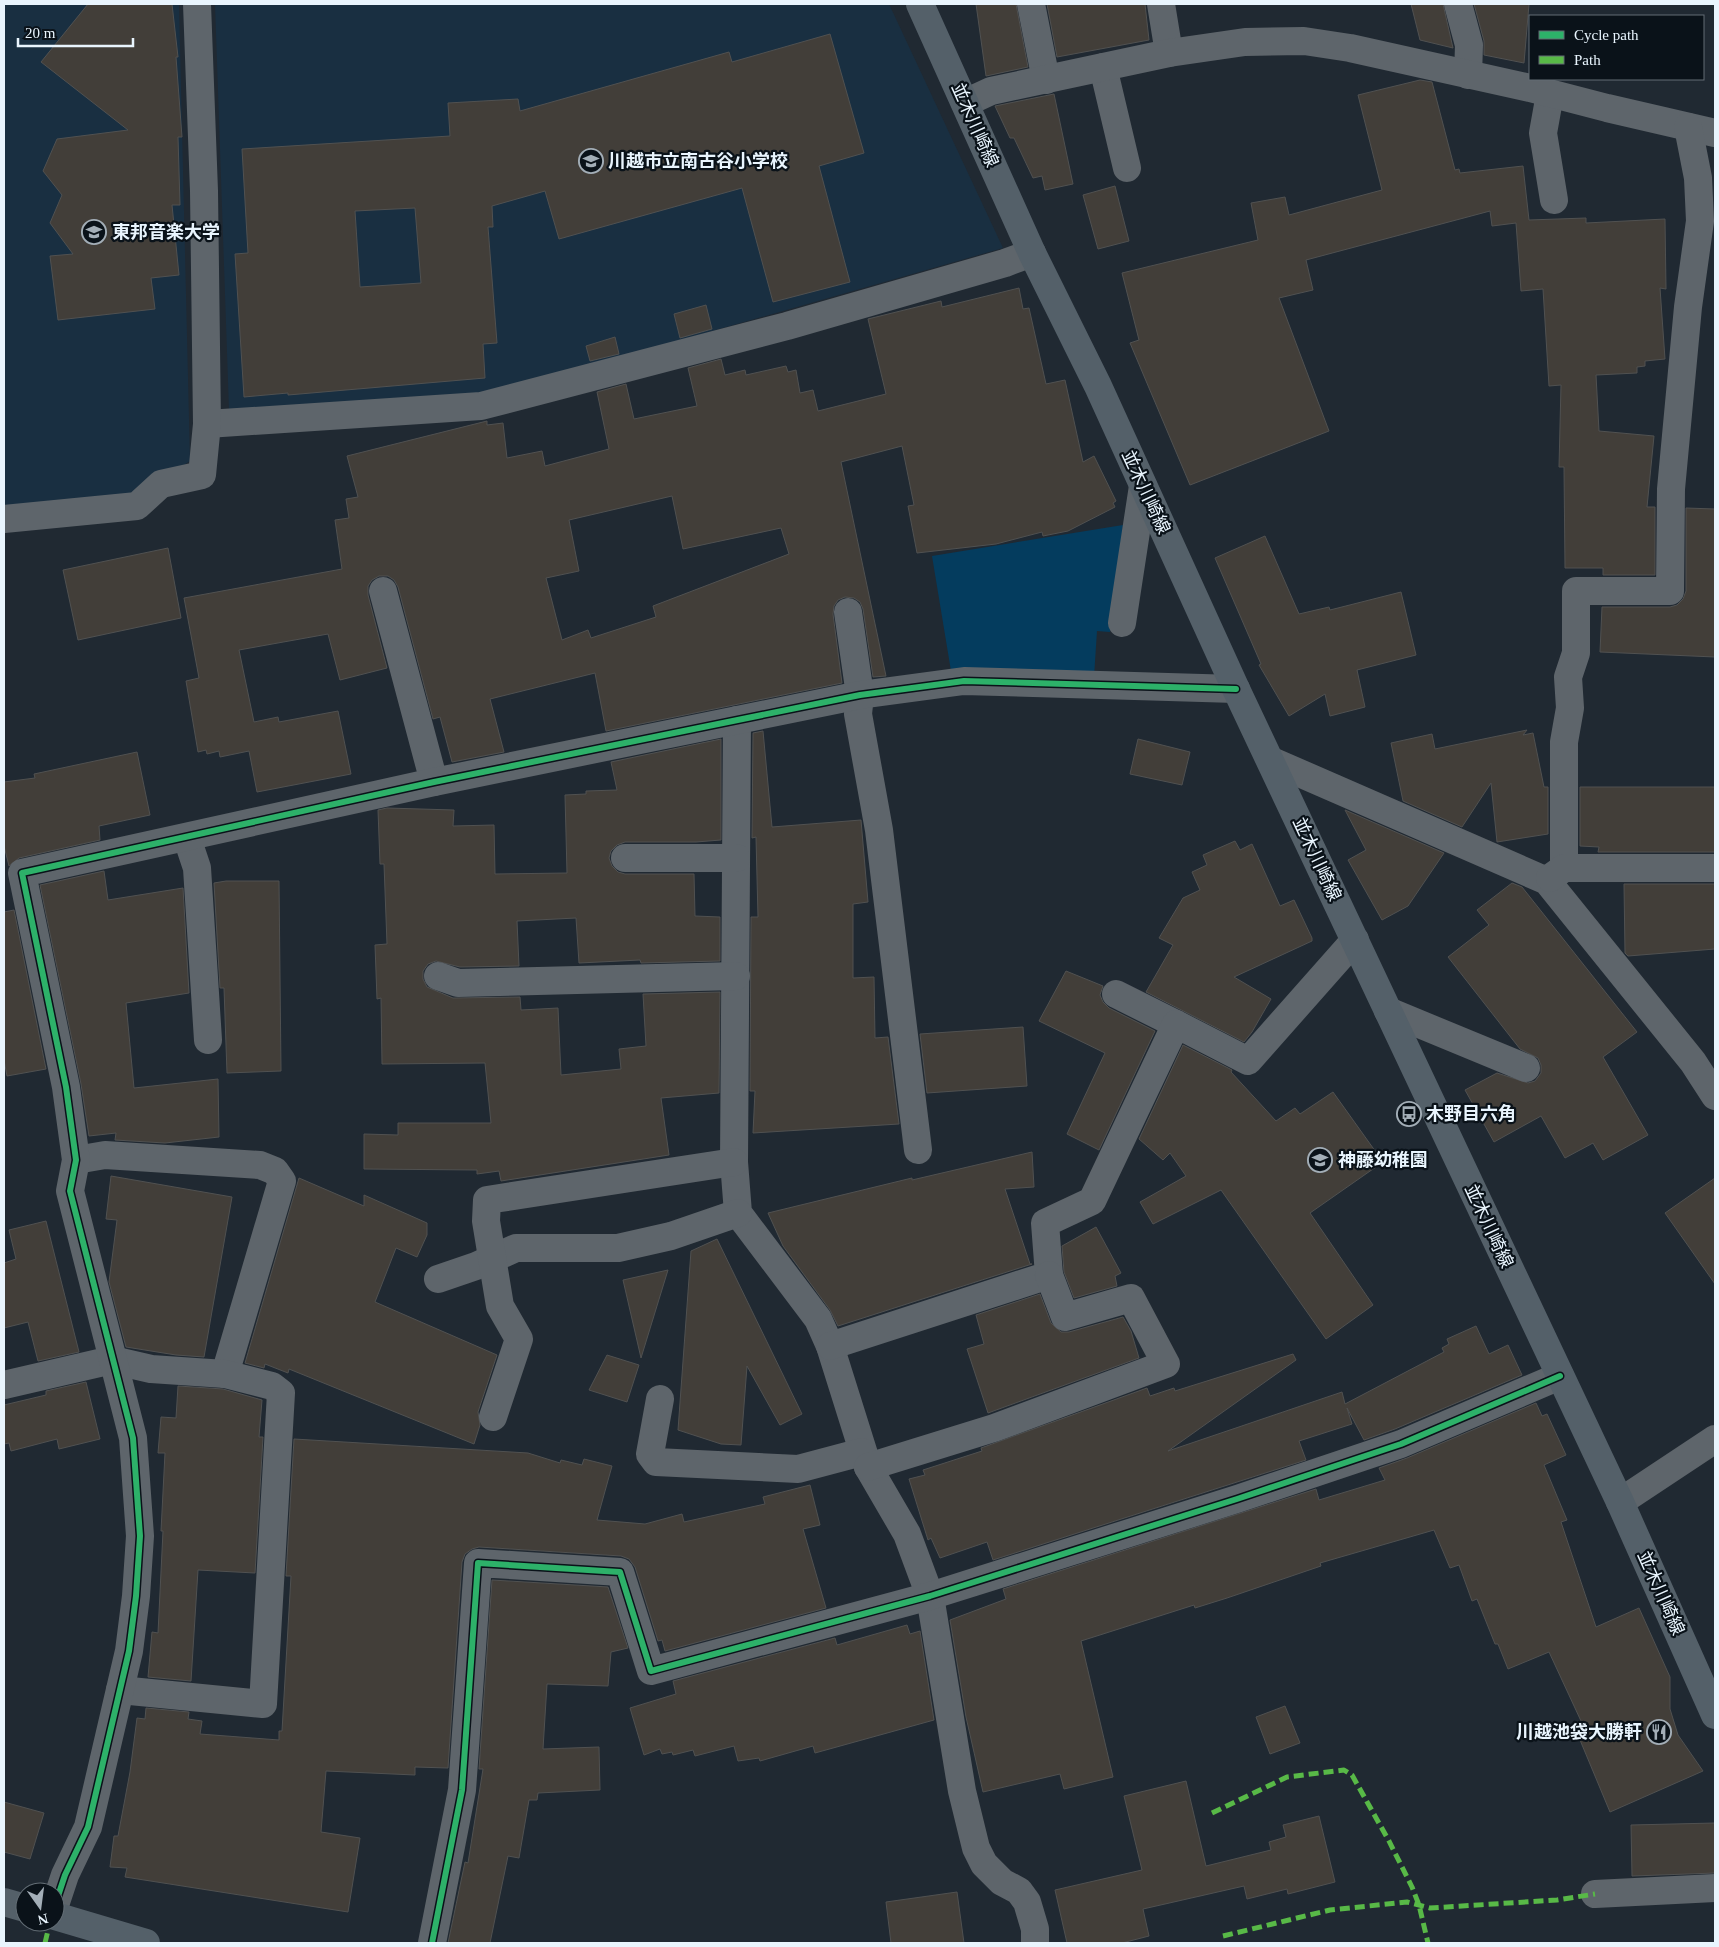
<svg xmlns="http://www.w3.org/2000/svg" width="1719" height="1947" viewBox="0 0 1719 1947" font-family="'Times New Roman','Noto Sans JP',serif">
	<rect width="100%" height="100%" fill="#202932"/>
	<!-- built -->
	<g fill="#192f41">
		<polygon points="4,4 179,4 190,461 138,495 4,509"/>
		<polygon points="215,4 889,4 1003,248 538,381 475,394 229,410"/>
	</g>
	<!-- green -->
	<polygon fill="#043c5e" points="1123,525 1110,632 1097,631 1094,677 951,671 932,556"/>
	<!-- building -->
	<g fill="#423e39" stroke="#505151" fill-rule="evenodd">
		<polygon points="88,4 172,4 178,57 176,57 182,137 178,137 180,205 172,205 179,275 151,278 155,309 58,320 50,256 73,254 50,223 62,195 43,171 57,139 128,130 41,62"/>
		<polygon points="976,4 1016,4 1028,67 986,76"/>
		<polygon points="1047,4 1145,4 1149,40 1057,57"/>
		<polygon points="1411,4 1443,4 1453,48 1420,40"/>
		<polygon points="1474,4 1529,4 1524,63 1484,55 1484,41"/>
		<path d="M830,34L864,153L819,166L850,282L773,302L742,188L559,239L545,191L492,206L493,227H488L497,343L483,344L485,378L288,395V393L244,397L235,254L248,253L242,149L450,136L448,103L518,99L520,111L729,52L732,62ZM415,208L421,283L360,287L355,211Z"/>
		<polygon points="1420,80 1432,82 1455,170 1459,169 1460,173 1523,166 1529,220 1586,218 1586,223 1665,219 1666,289 1660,288 1665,359 1645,361 1645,366 1637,367 1637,373 1596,375 1599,431 1654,436 1647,507 1655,507 1655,575 1603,575 1603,568 1565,568 1564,467 1559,467 1561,385 1549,386 1543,289 1521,291 1516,223 1492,226 1490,211 1306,260 1313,290 1279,298 1329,431 1190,485 1130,343 1139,340 1122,273 1258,240 1251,203 1285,197 1289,215 1382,190 1358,95"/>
		<polygon points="1054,94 1073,184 1045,190 1042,176 1033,178 1014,138 1010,138 995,106"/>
		<polygon points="1115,186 1129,241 1098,249 1083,195"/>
		<path d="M1019,288L1023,309L1029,308L1046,384L1065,380L1083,462L1094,456L1116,501L1113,503L1115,507L1068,531L1043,536L1042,532L996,544L917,553L908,506L914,505L902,446L841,462L886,676L873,677L863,609L860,602L854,598L845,597L838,600L834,606L833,614L842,683L606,731L595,673L490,699L504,752L452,762L440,717L433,719L398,587L394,580L388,576H379L372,580L368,586V595L387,668L340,680L328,634L239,650L254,722L278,717L279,722L338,711L351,774L257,792L249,751L220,757L219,751L207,754L206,750L198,752L186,681L199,678L184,598L342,569L335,520L349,518L346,499L358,497L347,456L487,421V425L503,423L507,458L542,451L545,466L609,449L597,392L626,384L634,419L697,406L688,368L721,359L725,375L745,370L746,375L786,366L788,372L796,370L800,393L813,390L818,411L886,394L868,319L941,301L942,307ZM672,496L683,549L781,528L789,554L653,606L656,617L591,638L588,630L562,640L546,578L579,571L569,520Z"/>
		<polygon points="706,305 712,329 680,338 674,314"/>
		<polygon points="615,337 619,354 590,361 586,346"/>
		<polygon points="1686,508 1715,509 1715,657 1600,652 1602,607 1670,607 1677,605 1683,599 1686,591"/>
		<polygon points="1265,536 1299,614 1329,607 1330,610 1401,592 1416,655 1357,670 1365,707 1330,716 1325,694 1289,716 1259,665 1261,664 1215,558"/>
		<polygon points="168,548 181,618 78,640 63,570"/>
		<polygon points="1527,730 1523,735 1533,733 1544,787 1548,787 1548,834 1497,842 1491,783 1462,827 1403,801 1391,743 1432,734 1435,749"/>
		<polygon points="763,731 772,827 861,820 868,902 853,904 853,978 874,977 875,1038 888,1037 899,1124 753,1133 755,1091 750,1091 751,917 758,917 756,837 752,838 753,733"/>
		<polygon points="721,739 721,840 696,842 625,842 617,845 611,851 609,858 612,866 618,872 625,874 694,874 695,916 720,917 720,961 641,963 640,960 579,963 576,918 517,921 519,966 460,967 436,961 428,964 423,971 423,979 427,987 453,998 520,997 521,1010 558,1008 561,1075 621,1069 619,1049 646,1046 643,994 720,992 719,1093 661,1098 669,1155 501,1181 499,1171 477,1174 477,1170 364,1169 364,1134 398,1135 398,1123 491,1123 485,1063 382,1064 381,998 377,999 375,945 387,944 384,864 380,864 378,810 387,808 454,810 453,826 494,825 495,874 567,873 565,795 586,794 586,791 617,790 611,762"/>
		<polygon points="1138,739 1190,752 1182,785 1130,774"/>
		<polygon points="137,752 150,815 99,826 100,840 19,858 9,866 4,846 4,782 35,778 34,774"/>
		<polygon points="1580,787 1715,787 1715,852 1598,852 1599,847 1580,846"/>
		<polygon points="1345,810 1444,853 1408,906 1382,920 1348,860 1366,850"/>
		<polygon points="1235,841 1240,850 1252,844 1280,906 1294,900 1312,938 1312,941 1234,977 1271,999 1252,1032 1244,1042 1146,992 1173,945 1159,938 1183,898 1200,890 1192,872 1207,865 1203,855"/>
		<polygon points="104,871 108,900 183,888 189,993 126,1003 134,1088 218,1079 219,1137 165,1143 115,1140 116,1133 89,1136 81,1084 40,885"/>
		<polygon points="226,881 279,881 281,1071 227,1073 224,988 220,988 214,883"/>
		<polygon points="1512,883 1522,887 1637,1032 1603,1057 1648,1135 1603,1160 1593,1143 1565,1158 1541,1116 1494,1142 1465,1090 1497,1073 1528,1083 1535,1081 1541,1073 1541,1065 1538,1058 1520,1049 1448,957 1489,925 1477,910"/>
		<polygon points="1624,884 1715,884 1715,949 1628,956 1625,953"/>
		<polygon points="14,910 46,1069 7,1076 4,1060 4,912"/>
		<polygon points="1066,971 1103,986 1100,995 1103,1002 1109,1008 1155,1031 1099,1150 1067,1134 1105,1053 1039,1021"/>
		<polygon points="1023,1027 1027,1086 927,1093 920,1034"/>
		<polygon points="1183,1045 1232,1070 1231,1072 1276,1121 1295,1108 1300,1114 1333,1092 1383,1162 1310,1213 1373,1305 1326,1339 1221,1190 1153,1224 1140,1202 1186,1176 1170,1153 1163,1160 1139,1139"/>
		<polygon points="1032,1152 1034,1187 1005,1189 1030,1264 1032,1264 838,1326 830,1310 783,1246 768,1213 912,1178 912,1180"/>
		<polygon points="111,1176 232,1197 204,1357 176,1355 126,1347 109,1282 117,1220 106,1219"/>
		<polygon points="299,1178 364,1206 364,1195 427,1223 427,1235 417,1257 396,1248 375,1302 497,1355 478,1412 480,1425 474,1444 289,1369 288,1373 265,1364 264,1368 245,1363"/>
		<polygon points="1715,1178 1715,1284 1665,1213"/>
		<polygon points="46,1221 79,1352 38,1361 28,1322 4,1328 4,1263 16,1259 9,1230"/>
		<polygon points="1096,1227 1121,1273 1115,1276 1117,1286 1074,1298 1064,1272 1062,1246"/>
		<polygon points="717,1239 802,1414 780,1425 747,1366 741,1445 721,1444 678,1430 691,1251"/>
		<polygon points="668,1270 641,1358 623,1280"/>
		<polygon points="1040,1294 1051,1323 1061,1332 1069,1332 1123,1317 1131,1331 1139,1358 988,1413 967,1349 984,1344 976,1315"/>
		<polygon points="1476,1326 1489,1354 1508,1345 1522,1375 1395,1429 1364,1440 1347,1408 1352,1424 1299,1441 1306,1460 993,1560 987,1542 940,1558 931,1538 928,1540 909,1479 925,1475 923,1470 982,1451 981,1448 1147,1388 1150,1396 1174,1388 1175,1391 1293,1354 1296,1360 1168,1451 1342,1392 1345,1404 1444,1352 1442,1348 1449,1344 1447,1339"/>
		<polygon points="607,1355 639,1365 627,1402 589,1390"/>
		<polygon points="86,1382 100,1439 59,1449 57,1439 11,1451 9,1443 4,1444 4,1405 46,1395 46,1391"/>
		<polygon points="178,1386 223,1389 262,1400 259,1437 263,1437 255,1573 198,1570 191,1681 148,1677 152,1632 158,1633 163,1531 161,1531 165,1453 158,1453 161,1417 176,1418"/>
		<polygon points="1536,1403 1542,1416 1547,1414 1566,1455 1544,1465 1567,1520 1561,1522 1596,1627 1639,1608 1670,1677 1670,1709 1678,1735 1703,1771 1610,1812 1580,1740 1584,1738 1577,1722 1581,1721 1549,1652 1508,1669 1498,1644 1495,1644 1477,1599 1472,1601 1459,1565 1450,1568 1434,1530 1320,1563 1321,1566 1227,1598 1195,1608 1194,1605 1081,1641 1113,1777 1064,1789 1060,1774 983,1792 966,1717 950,1620 1006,1599 1003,1589 1316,1489 1319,1500 1385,1480 1379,1468 1407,1458"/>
		<polygon points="294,1439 528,1453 560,1463 561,1460 582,1465 584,1459 612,1466 597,1520 645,1524 682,1514 684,1522 765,1504 763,1497 810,1485 820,1525 803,1529 826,1608 665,1651 662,1640 658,1641 635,1567 629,1559 621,1556 479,1547 472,1549 465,1554 462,1562 448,1768 415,1767 415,1775 326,1771 321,1832 360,1838 348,1912 125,1877 127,1868 110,1867 114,1836 118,1836 130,1772 137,1718 145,1719 146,1708 189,1712 188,1719 202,1721 200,1734 279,1740 279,1731 282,1731 291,1576 286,1576"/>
		<polygon points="492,1580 608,1587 628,1648 611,1652 608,1686 547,1684 543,1749 599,1747 600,1790 538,1793 537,1800 529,1800 519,1858 508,1856 490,1943 448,1943 465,1862 468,1863 483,1769 479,1769"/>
		<polygon points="907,1625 910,1634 920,1631 934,1720 815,1753 813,1746 760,1761 759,1758 738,1761 734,1746 695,1756 693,1750 673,1755 672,1752 662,1754 660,1749 644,1755 630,1708 676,1694 673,1681 835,1638 837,1645"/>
		<polygon points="1285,1706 1300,1743 1270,1754 1256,1717"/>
		<polygon points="1186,1781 1206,1866 1271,1850 1269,1842 1286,1837 1283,1825 1319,1816 1335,1882 1288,1894 1287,1889 1247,1899 1244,1886 1143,1909 1149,1936 1122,1943 1067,1943 1055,1890 1142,1870 1124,1796"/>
		<polygon points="4,1802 44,1813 30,1859 4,1852"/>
		<polygon points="1715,1823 1715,1873 1632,1876 1631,1825"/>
		<polygon points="957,1892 964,1943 891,1943 886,1902"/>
	</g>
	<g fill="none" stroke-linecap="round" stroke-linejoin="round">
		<!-- minor -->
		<g stroke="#5e656b" stroke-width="28">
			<polyline points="1031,4 1046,80"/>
			<polyline points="1161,4 1169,53"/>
			<polyline points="1458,4 1469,45 1468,75"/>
			<polyline points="1103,67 1127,168"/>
			<polyline points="1550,94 1543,133 1554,200"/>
			<polyline points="965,103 991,91 1169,53 1245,42 1304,41 1350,48 1530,88 1607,108 1715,133"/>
			<polyline points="207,424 481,406 787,326 1005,263 1032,253"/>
			<polyline points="4,519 137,506 161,484 202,475 207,424 204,191 197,4"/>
			<polyline points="383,591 434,782"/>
			<polyline points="848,612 860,695 858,714 879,830 918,1150"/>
			<polyline points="1122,623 1143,486"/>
			<polyline points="737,720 734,1162 738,1213 818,1319 830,1346 868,1467 907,1534 930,1596 962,1791 976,1848 984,1864 1002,1882 1019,1891 1027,1902 1035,1929 1035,1943"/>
			<polyline points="1272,761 1547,881 1693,1062 1715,1096"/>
			<polyline points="187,838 197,868 208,1040"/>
			<polyline points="625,858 736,858"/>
			<polyline points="1564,868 1564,742 1570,708 1568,677 1576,653 1576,591 1670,591 1671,489 1688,307 1700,221 1698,178 1688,127"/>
			<polyline points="1550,878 1564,868 1715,868"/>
			<polyline points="438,976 458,983 736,976"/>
			<polyline points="1116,994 1176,1024"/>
			<polyline points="1388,1011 1526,1068"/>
			<polyline points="76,1160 105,1155 260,1165 275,1171 282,1181 225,1374"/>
			<polyline points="438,1279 476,1266 516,1248 618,1248 671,1236 738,1213"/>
			<polyline points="830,1346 1049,1275 1045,1223 1092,1201 1176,1024 1248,1061 1355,940"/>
			<polyline points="4,1385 112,1360 151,1369 225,1374 272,1386 281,1393 263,1704 120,1690"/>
			<polyline points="660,1399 650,1454 656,1462 798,1469 862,1452"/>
			<polyline points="493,1417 519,1339 500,1306 486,1221 487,1200 734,1162"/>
			<polyline points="868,1467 994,1428 1166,1364 1131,1298 1065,1317 1049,1275"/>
			<polyline points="1620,1502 1715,1439"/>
			<polyline points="1595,1894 1715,1888"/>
			<polyline points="55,1905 65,1875 88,1827 129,1651 136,1596 140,1536 133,1438 70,1191 76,1160 66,1087 22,873 434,782 860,695 964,681 1236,689"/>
			<polyline points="432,1943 462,1790 478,1563 620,1572 651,1671 930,1596 1237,1499 1401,1444 1560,1376"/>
		</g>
		<!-- major -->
		<g stroke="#546069" stroke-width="28">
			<polyline points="920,4 1032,253 1098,386 1236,689 1620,1502 1715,1715"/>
			<polyline points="4,1902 25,1908"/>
			<polyline points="55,1916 146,1943"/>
		</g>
		<!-- quiet -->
		<g stroke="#58b947" stroke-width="5" stroke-dasharray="10 5" stroke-linecap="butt">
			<polyline points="1212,1813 1287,1777 1344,1770 1352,1775 1389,1841 1412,1887 1419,1905 1428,1943"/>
			<polyline points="1223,1936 1330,1910 1407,1902 1430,1908 1557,1900 1595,1894"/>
			<polyline points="45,1943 50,1922"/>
		</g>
		<defs>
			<g id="cycleway">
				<polyline points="55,1905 65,1875 88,1827 129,1651 136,1596 140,1536 133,1438 70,1191 76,1160 66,1087 22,873 434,782 860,695 964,681 1236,689"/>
				<polyline points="432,1943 462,1790 478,1563 620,1572 651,1671 930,1596 1237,1499 1401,1444 1560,1376"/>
			</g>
		</defs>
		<!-- cycleway casing -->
		<use href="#cycleway" stroke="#0a1219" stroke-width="9"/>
		<!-- cycleway -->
		<use href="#cycleway" stroke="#2db169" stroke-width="6"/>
	</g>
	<!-- icons -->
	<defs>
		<symbol id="school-ring" viewBox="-11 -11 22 22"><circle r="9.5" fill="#0a1219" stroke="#a3aeb7" stroke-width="1.5"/><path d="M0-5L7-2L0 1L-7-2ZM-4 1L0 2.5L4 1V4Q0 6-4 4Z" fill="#a3aeb7"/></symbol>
		<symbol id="bus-ring" viewBox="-11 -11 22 22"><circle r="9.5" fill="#0a1219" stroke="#a3aeb7" stroke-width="1.5"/><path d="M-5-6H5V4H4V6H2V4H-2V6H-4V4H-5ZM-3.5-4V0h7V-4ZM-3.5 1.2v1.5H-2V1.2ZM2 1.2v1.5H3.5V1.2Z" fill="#a3aeb7"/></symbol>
		<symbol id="restaurant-ring" viewBox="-11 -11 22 22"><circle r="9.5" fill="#0a1219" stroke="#a3aeb7" stroke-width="1.5"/><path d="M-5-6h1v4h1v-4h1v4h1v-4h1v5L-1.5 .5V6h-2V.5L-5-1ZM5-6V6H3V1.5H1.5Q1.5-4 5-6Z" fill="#a3aeb7"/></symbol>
	</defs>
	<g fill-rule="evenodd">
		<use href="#school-ring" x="577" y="147" width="28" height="28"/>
		<use href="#school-ring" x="80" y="218" width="28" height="28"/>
		<use href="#bus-ring" x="1395" y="1100" width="28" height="28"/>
		<use href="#school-ring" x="1306" y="1146" width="28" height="28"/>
		<use href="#restaurant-ring" x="1645" y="1718" width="28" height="28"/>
	</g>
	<g text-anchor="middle" stroke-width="4.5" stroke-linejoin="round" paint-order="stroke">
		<!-- street labels -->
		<g font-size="18" fill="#e9f5fe" stroke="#0a1219">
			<text transform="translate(975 125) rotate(66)" y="6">並木川崎線</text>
			<text transform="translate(1146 492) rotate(65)" y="6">並木川崎線</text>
			<text transform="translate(1317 859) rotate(65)" y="6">並木川崎線</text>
			<text transform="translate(1489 1226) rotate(65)" y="6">並木川崎線</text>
			<text transform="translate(1661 1593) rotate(66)" y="6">並木川崎線</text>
		</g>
		<!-- poi labels -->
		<g font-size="18" font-weight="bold" fill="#e9f5fe" stroke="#0a1219" text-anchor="start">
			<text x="608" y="167">川越市立南古谷小学校</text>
			<text x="112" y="238">東邦音楽大学</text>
			<text x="1426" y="1120">木野目六角</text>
			<text x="1338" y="1166">神藤幼稚園</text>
			<text x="1642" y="1738" text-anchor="end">川越池袋大勝軒</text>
		</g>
	</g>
	<!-- border -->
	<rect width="1719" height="1947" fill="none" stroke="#e9f5fe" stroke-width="10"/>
	<!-- legend -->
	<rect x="1529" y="15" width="175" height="65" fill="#0a1219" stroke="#636d75"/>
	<rect x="1539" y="31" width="25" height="8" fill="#2db169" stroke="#636d75"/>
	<text x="1574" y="40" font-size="15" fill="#e9f5fe">Cycle path</text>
	<rect x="1539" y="56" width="25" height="8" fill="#58b947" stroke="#636d75"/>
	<text x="1574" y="65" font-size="15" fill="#e9f5fe">Path</text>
	<!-- north arrow -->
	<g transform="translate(40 1907) rotate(166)"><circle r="24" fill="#0a1219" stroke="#636d75"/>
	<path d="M0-4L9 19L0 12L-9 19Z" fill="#a3aeb7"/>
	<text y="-8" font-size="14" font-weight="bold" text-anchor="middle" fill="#e9f5fe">N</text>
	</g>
	<!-- scale -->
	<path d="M18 38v8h115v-8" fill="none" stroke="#e9f5fe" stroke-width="2.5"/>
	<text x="25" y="38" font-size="15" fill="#e9f5fe" stroke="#0a1219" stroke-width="4" paint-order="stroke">20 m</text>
</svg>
